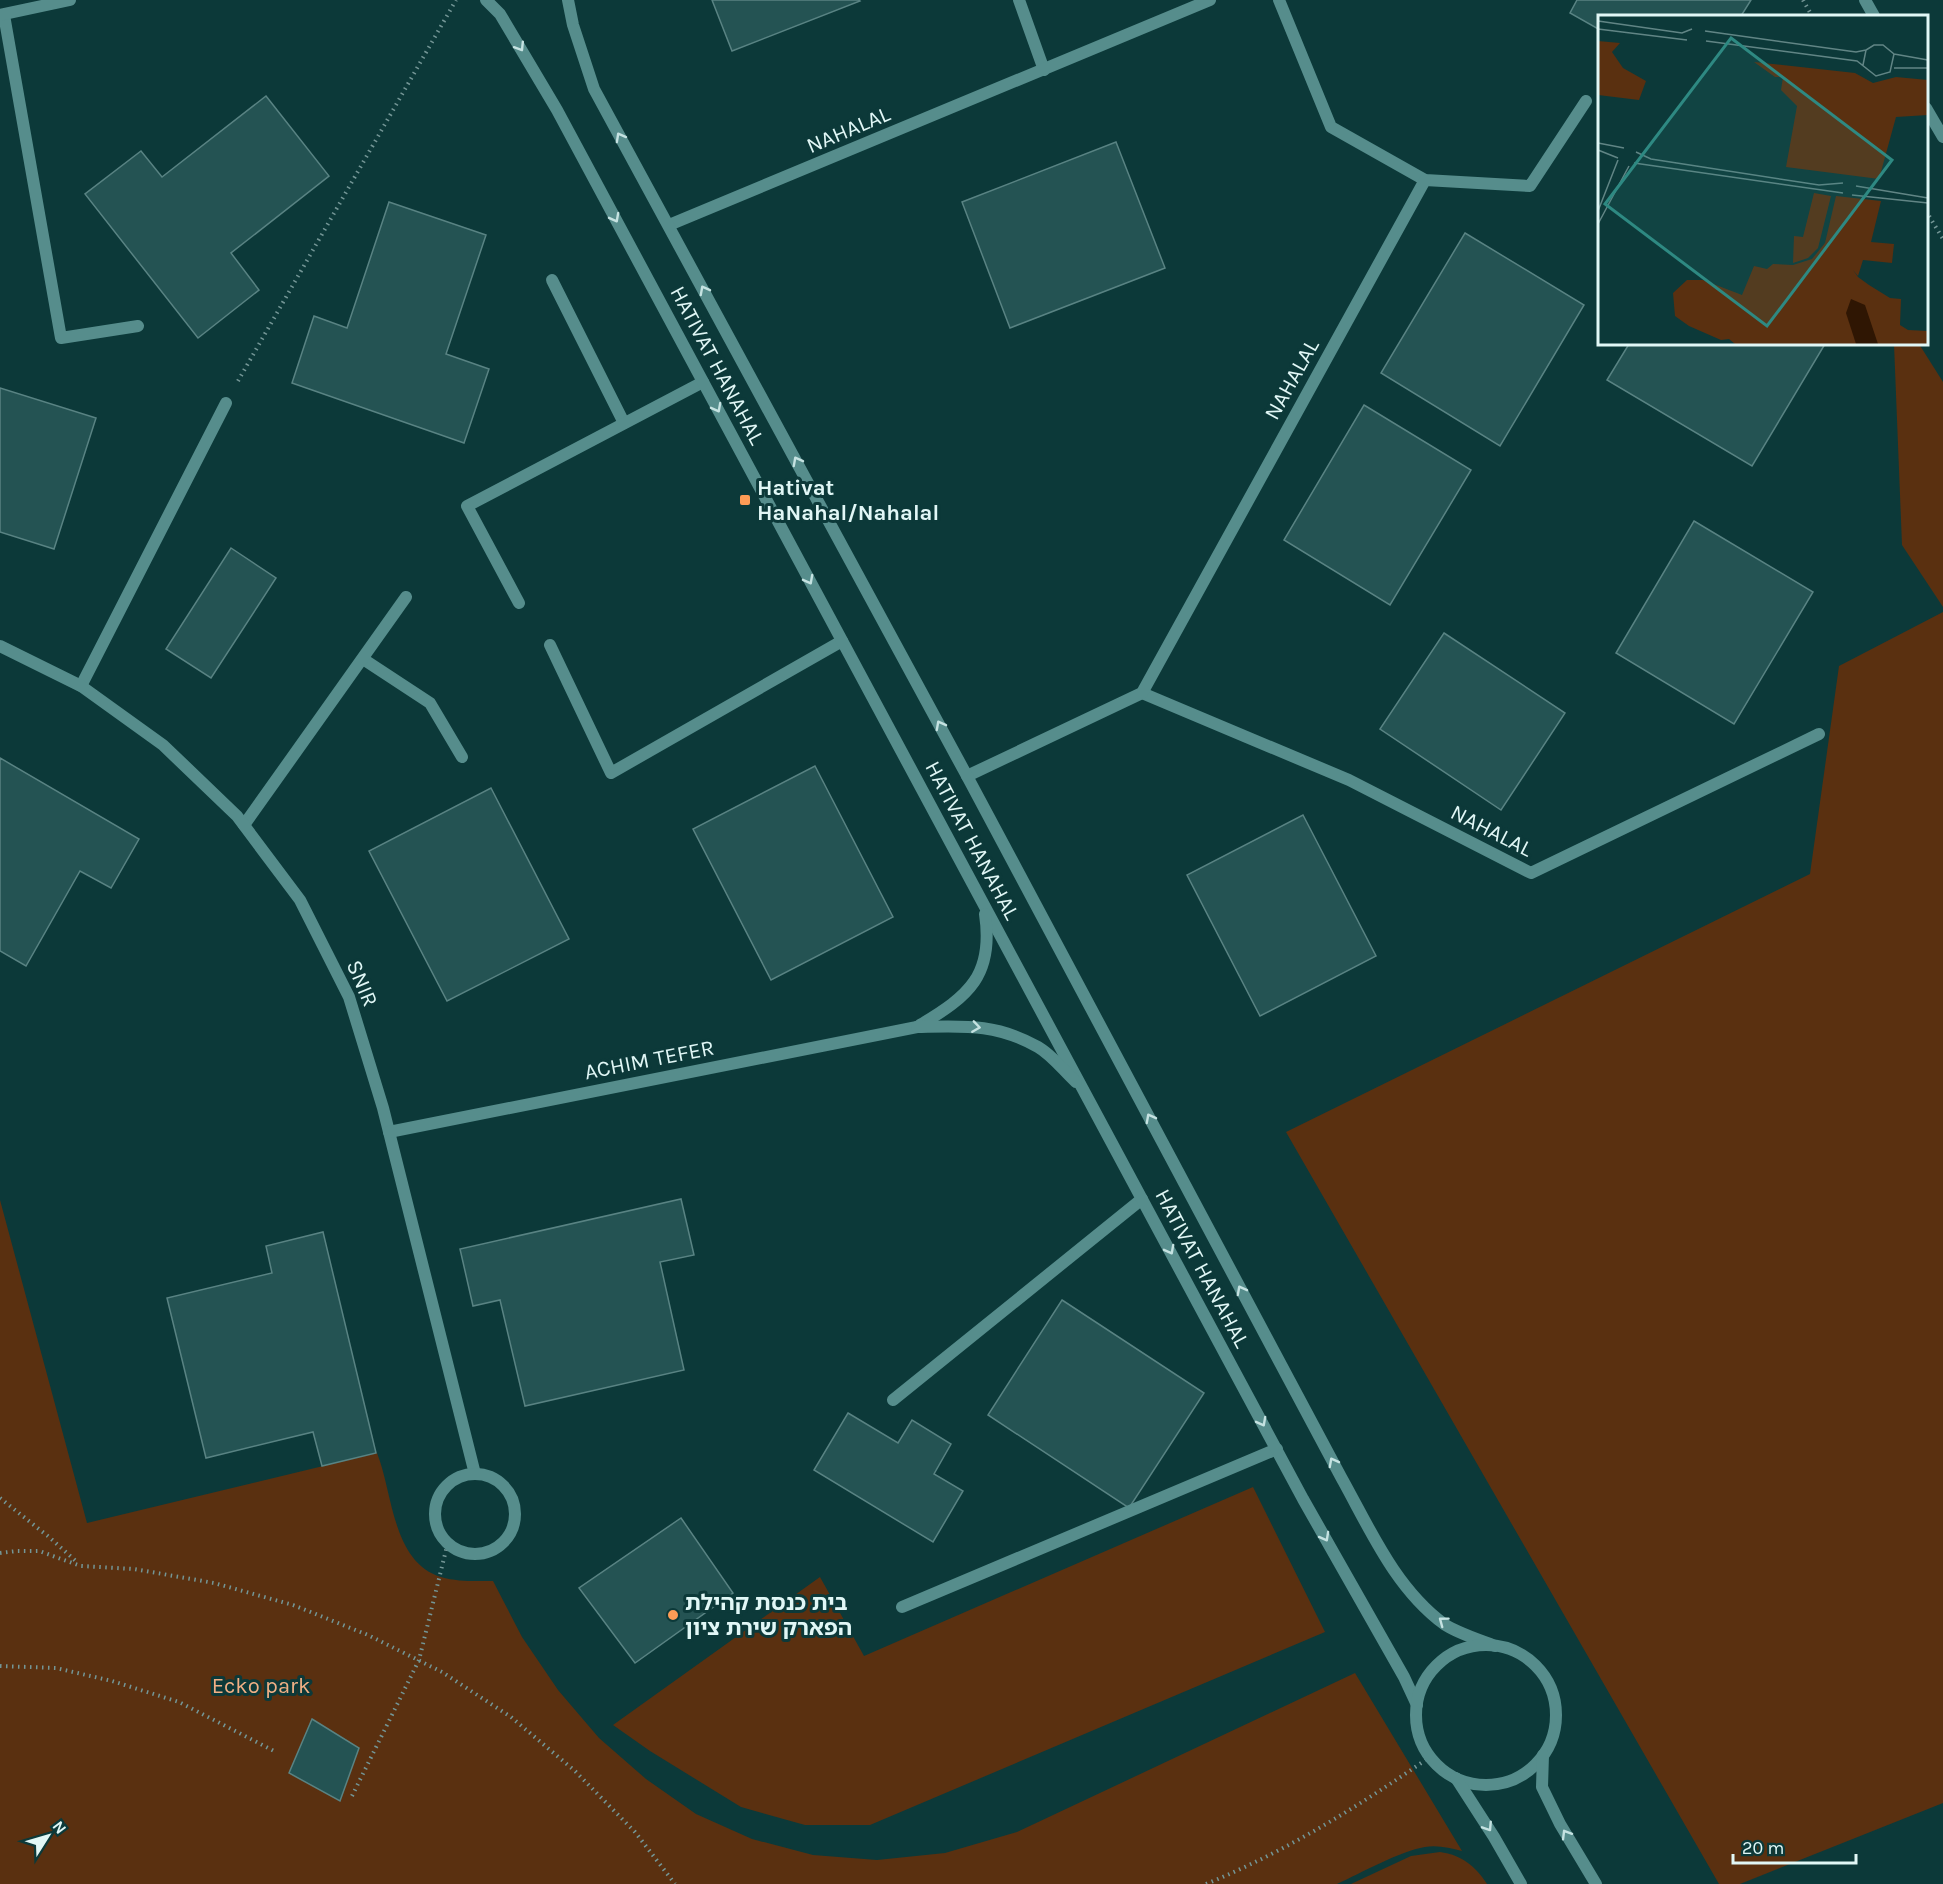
<svg xmlns="http://www.w3.org/2000/svg" width="1943" height="1884" viewBox="0 0 1943 1884" font-family="Karla,'Noto Sans Hebrew',sans-serif">
	<rect width="100%" height="100%" fill="#0c3939"/>
	<!-- green -->
	<g fill="#5a3010">
		<polygon points="1894,344 1919,344 1943,382 1943,607 1902,545"/>
		<polygon points="1943,612 1943,1803 1740,1884 1719,1884 1286,1132 1810,874 1839,666"/>
		<path d="M0,1200L87,1523L377,1453C393,1493 392,1562 441,1577C458,1582 475,1581 493,1581L522,1637L558,1690L599,1738L646,1779L696,1814L752,1839L813,1855L877,1860L945,1853L1017,1832L1355,1673L1462,1851C1450,1848 1438,1845 1425,1847C1400,1851 1361,1873 1337,1884H0Z"/>
		<polygon points="1253,1487 1325,1632 870,1825 805,1825 741,1807 650,1751 613,1725 820,1577 864,1656"/>
		<path d="M1440,1852C1462,1855 1475,1866 1487,1884H1351L1411,1856Z"/>
	</g>
	<!-- building -->
	<g fill="#245353" stroke="#598383" stroke-width="1.5">
		<polygon points="712,0 859,0 860,1 732,51"/>
		<polygon points="1577,0 1751,0 1741,16 1600,16 1600,30 1570,13"/>
		<polygon points="266,96 329,176 231,253 259,290 198,338 85,194 141,151 162,177"/>
		<polygon points="1116,142 1165,268 1010,328 962,202"/>
		<polygon points="389,202 486,235 446,354 489,369 464,443 292,383 314,316 347,328"/>
		<polygon points="1465,233 1584,305 1500,446 1381,373"/>
		<polygon points="1629,344 1825,344 1752,466 1607,380"/>
		<polygon points="0,388 96,418 54,549 0,532"/>
		<polygon points="1364,405 1471,470 1390,605 1284,540"/>
		<polygon points="1694,521 1813,592 1734,724 1616,653"/>
		<polygon points="231,548 276,578 211,678 166,649"/>
		<polygon points="1444,633 1565,713 1501,810 1380,729"/>
		<polygon points="0,758 139,839 111,888 80,871 26,966 0,951"/>
		<polygon points="815,766 893,917 771,980 693,829"/>
		<polygon points="491,788 569,939 447,1001 369,851"/>
		<polygon points="1303,815 1376,956 1260,1016 1187,875"/>
		<polygon points="681,1199 694,1255 660,1262 684,1370 525,1406 500,1300 473,1306 460,1249"/>
		<polygon points="323,1232 376,1453 322,1466 313,1432 206,1458 167,1298 272,1273 266,1246"/>
		<polygon points="1062,1300 1204,1393 1129,1508 988,1415"/>
		<polygon points="848,1413 898,1443 912,1420 951,1444 934,1474 963,1491 933,1542 814,1470"/>
		<polygon points="681,1518 733,1593 635,1663 579,1588"/>
		<polygon points="312,1719 359,1748 340,1801 289,1773"/>
	</g>
	<g fill="none" stroke-linecap="round" stroke-linejoin="round">
		<!-- path -->
		<g stroke="#749696" stroke-width="4" stroke-dasharray="1.5 4.5" stroke-linecap="butt">
			<polyline points="1803,0 1812,16"/>
			<polyline points="1926,211 1943,239"/>
			<polyline points="238,381 456,0"/>
			<polyline points="0,1498 49,1537 78,1563"/>
			<polyline points="0,1553 17,1551 39,1551 81,1566 134,1569 214,1583 293,1605 368,1635 442,1672 511,1717 575,1771 635,1832 675,1884"/>
			<polyline points="0,1666 56,1668 112,1681 179,1702 274,1751"/>
			<polyline points="352,1796 419,1660 448,1542"/>
			<path d="M1206,1884C1289,1850 1357,1807 1430,1757"/>
		</g>
		<!-- service -->
		<g stroke="#568d8c" stroke-width="12">
			<polyline points="4,15 61,338 138,326"/>
			<polyline points="552,280 624,423"/>
			<polyline points="519,603 467,506 703,382"/>
			<polyline points="550,645 611,773 842,641"/>
			<polyline points="363,659 430,703 462,757"/>
			<polyline points="81,686 226,403"/>
			<polyline points="244,825 406,597"/>
			<polyline points="893,1400 1142,1199"/>
			<polyline points="902,1607 1277,1449"/>
		</g>
		<!-- minor -->
		<g stroke="#568d8c" stroke-width="12">
			<polyline points="1019,0 1044,70"/>
			<polyline points="1279,0 1331,127 1425,180 1530,186 1586,101"/>
			<polyline points="669,225 1210,0"/>
			<polyline points="0,646 81,686 163,745 237,816 300,900 349,997 383,1108 475,1474"/>
			<polyline points="1142,693 1349,780 1531,873 1819,734"/>
			<polyline points="967,776 1142,693 1425,180"/>
			<polyline points="389,1132 917,1027"/>
			<circle cx="475" cy="1514" r="40"/>
		</g>
		<!-- tertiary -->
		<g stroke="#568d8c" stroke-width="12">
			<polyline points="486,0 500,14 557,110 1303,1499 1404,1677 1417,1705"/>
			<path d="M568,0L573,25L594,89L967,776L1341,1477C1370,1529 1395,1588 1444,1624C1457,1633 1480,1640 1495,1646"/>
			<polyline points="1865,0 1874,16"/>
			<polyline points="0,15 70,0"/>
			<polyline points="1926,108 1943,137"/>
			<path d="M920,1025C969,996 994,975 985,914"/>
			<path d="M917,1027C963,1026 996,1023 1038,1047C1052,1055 1064,1071 1076,1082"/>
			<circle cx="1486" cy="1715" r="70"/>
			<polyline points="1543,1755 1542,1787 1560,1824 1596,1884"/>
			<polyline points="1456,1778 1494,1837 1521,1884"/>
		</g>
	</g>
	<!-- one-way arrows -->
	<defs><path id="oneway-chevron" d="M-2-3.5L2.5 0L-2 3.5" fill="none" stroke-width="1.6" stroke-linecap="round" stroke-linejoin="round" transform="scale(1.5)"/></defs>
	<g stroke="#c5e2e1">
		<use href="#oneway-chevron" transform="translate(520 47) rotate(58)"/>
		<use href="#oneway-chevron" transform="translate(620 137) rotate(-119)"/>
		<use href="#oneway-chevron" transform="translate(615 218) rotate(62)"/>
		<use href="#oneway-chevron" transform="translate(704 290) rotate(-118)"/>
		<use href="#oneway-chevron" transform="translate(717 408) rotate(62)"/>
		<use href="#oneway-chevron" transform="translate(797 461) rotate(-118)"/>
		<use href="#oneway-chevron" transform="translate(809 580) rotate(62)"/>
		<use href="#oneway-chevron" transform="translate(940 725) rotate(-118)"/>
		<use href="#oneway-chevron" transform="translate(976 1027) rotate(8)"/>
		<use href="#oneway-chevron" transform="translate(1150 1118) rotate(-118)"/>
		<use href="#oneway-chevron" transform="translate(1170 1250) rotate(62)"/>
		<use href="#oneway-chevron" transform="translate(1241 1290) rotate(-118)"/>
		<use href="#oneway-chevron" transform="translate(1262 1422) rotate(62)"/>
		<use href="#oneway-chevron" transform="translate(1333 1462) rotate(-118)"/>
		<use href="#oneway-chevron" transform="translate(1325 1537) rotate(61)"/>
		<use href="#oneway-chevron" transform="translate(1443 1621) rotate(-143)"/>
		<use href="#oneway-chevron" transform="translate(1488 1827) rotate(57)"/>
		<use href="#oneway-chevron" transform="translate(1566 1834) rotate(-121)"/>
	</g>
	<!-- markers -->
	<g fill="#fd9c56" stroke="#0c3939" stroke-width="2">
		<rect x="739" y="494" width="12" height="12" rx="3"/>
		<circle cx="673" cy="1615" r="6"/>
	</g>
	<g text-anchor="middle" stroke-width="6" stroke-linejoin="round" paint-order="stroke">
		<!-- street labels -->
		<g font-size="22" fill="#e1f7f6" stroke="#0c3939">
			<text transform="translate(848 129) rotate(-23)" y="8">NAHALAL</text>
			<text transform="translate(718 365) rotate(62)" y="8">HATIVAT HANAHAL</text>
			<text transform="translate(1291 379) rotate(-61)" y="8">NAHALAL</text>
			<text transform="translate(1492 830) rotate(27)" y="8">NAHALAL</text>
			<text transform="translate(973 840) rotate(62)" y="8">HATIVAT HANAHAL</text>
			<text transform="translate(363 983) rotate(67)" y="8">SNIR</text>
			<text transform="translate(649 1059) rotate(-11)" y="8">ACHIM TEFER</text>
			<text transform="translate(1203 1268) rotate(62)" y="8">HATIVAT HANAHAL</text>
		</g>
		<!-- poi labels -->
		<g font-size="22" font-weight="bold" fill="#e1f7f6" stroke="#0c3939" text-anchor="start">
			<text x="757" y="495">Hativat<tspan x="757" dy="25">HaNahal/Nahalal</tspan></text>
			<text x="685" y="1610">בית כנסת קהילת<tspan x="685" dy="25">הפארק שירת ציון</tspan></text>
		</g>
		<!-- park labels -->
		<g font-size="22" fill="#f1b085" stroke="#0c3939">
			<text x="261" y="1693">Ecko park</text>
		</g>
	</g>
	<!-- overview -->
	<g transform="translate(1598 15)">
		<rect width="330" height="330" fill="#0c3939"/>
		<path d="M0,26L22,28L14,37L25,53L48,66L41,85L0,80ZM156,47L257,58L275,68L298,62L330,65V100L298,102L281,164L188,152L199,91L183,75L185,62H177ZM216,178L233,181L220,233L210,243L195,248L196,221L205,222ZM238,181L283,186L273,227L296,229L294,248L265,245L260,261L255,255L260,262L271,270L292,283L303,284L302,310L310,315L330,316V329H137L131,324L123,325L91,311L77,301L75,278L89,265H105L144,280L156,251L169,254L175,249L195,250L214,244L227,228Z" fill="#5a3010"/>
		<path d="M253,284L267,290L280,329H258L248,298Z" fill="#2f1603"/>
		<path fill="none" stroke="#618585" stroke-width="1.5" d="M0,6L84,18L94,14M0,14L89,25M107,16L258,37L268,35M108,26L259,46L278,61L292,57L296,39L285,30H276L268,35L265,50M296,39L330,45M296,53H330M0,128L26,133M0,135L20,143M38,137L53,144L221,170L245,168M36,148L245,178M258,171L330,183M254,180L330,188M0,196L20,145M0,209L31,151"/>
		<path fill="#2e8982" fill-opacity="0.15" stroke="#2e8982" stroke-width="3" d="M133,23L294,145L169,311L7,189Z"/>
		<rect width="330" height="330" fill="none" stroke="#e1f7f6" stroke-width="3"/>
	</g>
	<!-- north arrow -->
	<g transform="translate(48 1836) rotate(53)" stroke="#0c3939" stroke-width="4.5" paint-order="stroke">
	<path d="M0-4.5L10 22L0 15L-10 22Z" fill="#e1f7f6"/>
	<text y="-9" font-size="16" font-weight="bold" text-anchor="middle" fill="#e1f7f6">N</text>
	</g>
	<!-- scale -->
	<path d="M1733 1854v9h123v-9" fill="none" stroke="#e1f7f6" stroke-width="3"/>
	<text x="1742" y="1854" font-size="18" fill="#e1f7f6" stroke="#0c3939" stroke-width="4.5" paint-order="stroke">20 m</text>
</svg>
